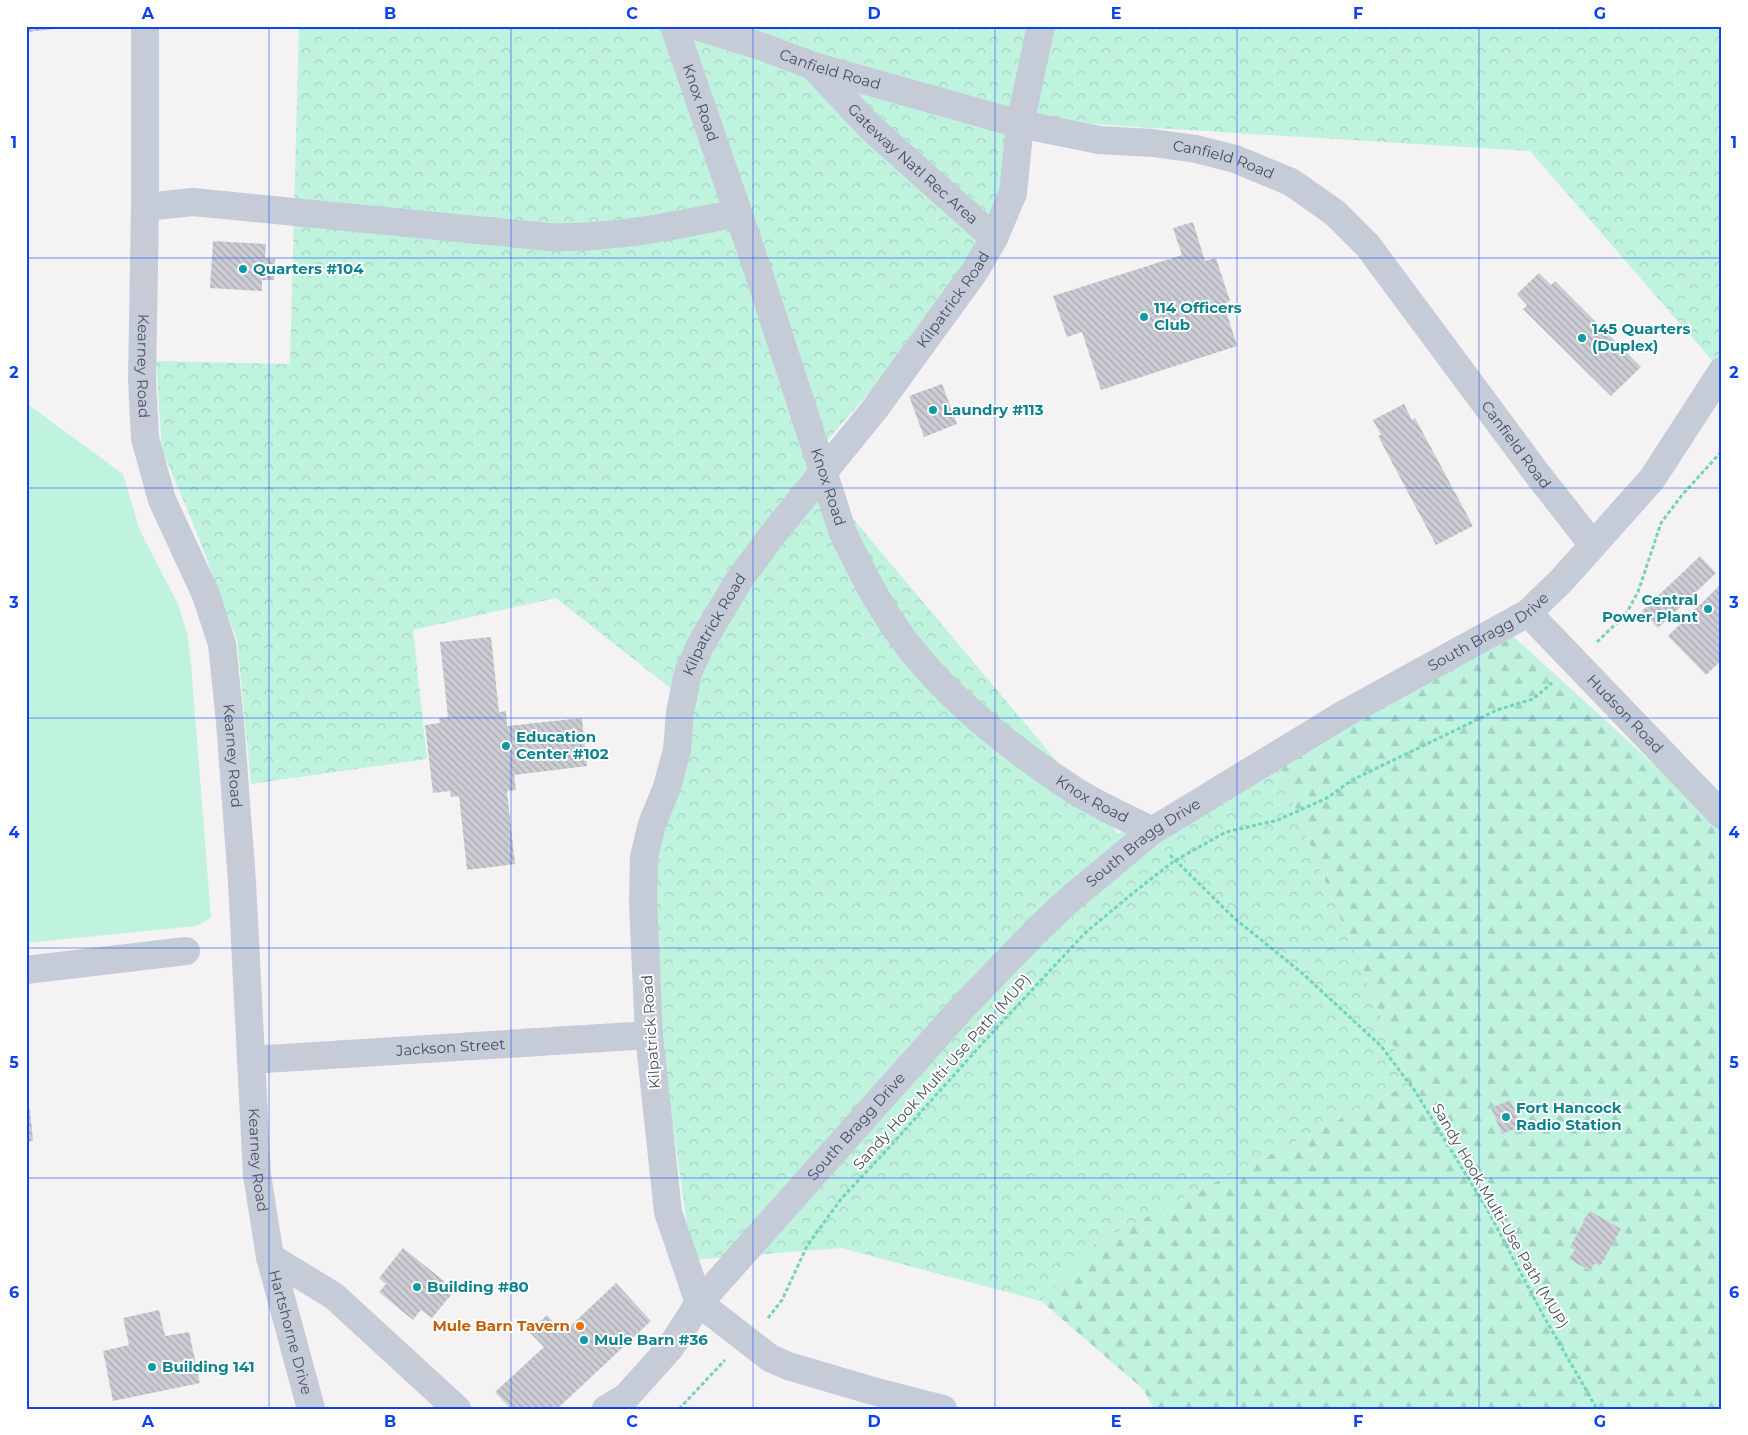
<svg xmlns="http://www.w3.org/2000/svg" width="1748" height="1435" viewBox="0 0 1748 1435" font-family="Montserrat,sans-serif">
	<defs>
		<pattern id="forest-firs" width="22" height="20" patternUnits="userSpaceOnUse" patternTransform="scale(1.25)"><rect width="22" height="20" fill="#bff3de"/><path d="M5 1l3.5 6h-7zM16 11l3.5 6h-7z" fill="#a6d2c1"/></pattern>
		<pattern id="park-crowns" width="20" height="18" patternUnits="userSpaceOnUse" patternTransform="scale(1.25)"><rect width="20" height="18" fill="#bff3de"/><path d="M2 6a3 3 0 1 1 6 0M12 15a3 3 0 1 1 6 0" fill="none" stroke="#a6d2c1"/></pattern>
		<pattern id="building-back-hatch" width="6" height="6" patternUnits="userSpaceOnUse" patternTransform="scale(1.25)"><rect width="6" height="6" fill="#cccdd4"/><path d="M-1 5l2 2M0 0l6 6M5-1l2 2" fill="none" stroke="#a8a9af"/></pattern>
	</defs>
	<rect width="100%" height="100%" fill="#f4f2f2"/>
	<!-- forest -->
	<polygon fill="url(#forest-firs)" points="1500,624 1722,827 1722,1409 1154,1409 1143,1389 1041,1301 1097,1242 1409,1084 1271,750"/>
	<!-- park -->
	<polygon fill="url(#park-crowns)" points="299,26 1722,26 1722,372 1530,151 1026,120 1001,240 807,464 1118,834 1271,750 1409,1084 1097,1242 1041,1301 841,1248 692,1260 641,898 688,702 556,598 413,630 427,759 251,784 237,640 197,533 162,450 156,361 290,364"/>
	<!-- pitch -->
	<polygon fill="#bff3de" points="26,403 123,474 140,531 178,604 187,633 191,664 211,918 196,926 26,943"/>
	<!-- building -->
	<g fill="url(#building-back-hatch)">
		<polygon points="28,26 71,26 71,27 28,32"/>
		<polygon points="1193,222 1205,261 1216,258 1230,301 1224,304 1237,346 1101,390 1082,332 1067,337 1053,296 1182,255 1173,228"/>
		<polygon points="213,241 266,244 265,258 275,259 274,280 262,280 262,291 210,288"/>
		<polygon points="1539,273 1551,285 1555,281 1641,367 1611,396 1523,309 1527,305 1517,294"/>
		<polygon points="942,384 957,424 924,437 909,396"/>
		<polygon points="1404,404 1412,420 1415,418 1473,526 1436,545 1378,436 1381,435 1373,420"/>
		<polygon points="1700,556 1716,573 1658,628 1642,611"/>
		<polygon points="1722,583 1722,660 1706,675 1668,636"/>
		<polygon points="491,637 499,712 506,711 507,726 582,718 587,766 514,775 516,790 507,791 515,864 467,870 459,796 451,797 450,791 433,793 425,725 440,723 439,718 448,717 440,642"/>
		<polygon points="1510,1100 1522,1126 1502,1134 1491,1108"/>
		<polygon points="30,1109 33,1141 26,1142 26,1110"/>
		<polygon points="1590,1211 1621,1229 1600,1266 1595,1263 1590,1271 1569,1259 1575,1250 1570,1247"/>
		<polygon points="403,1248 455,1290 432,1318 421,1310 413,1320 379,1292 386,1284 379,1278"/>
		<polygon points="616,1283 651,1321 557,1409 511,1409 495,1392 544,1347 529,1332 547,1315 563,1333"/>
		<polygon points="159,1310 165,1336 189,1332 200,1383 113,1401 103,1351 129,1345 123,1318"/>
	</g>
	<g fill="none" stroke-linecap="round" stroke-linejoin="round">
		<!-- path -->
		<g stroke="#74d4b9" stroke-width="3" stroke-dasharray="4 2.5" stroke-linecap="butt">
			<polyline points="1597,642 1626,614 1638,592 1661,523 1682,495 1722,451"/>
			<polyline points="1170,855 1234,918 1302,973 1381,1046 1415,1091 1487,1209 1543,1315 1597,1409"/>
			<polyline points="768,1318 782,1300 807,1246 841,1199 884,1153 990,1035 1085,933 1133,893 1174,861 1226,832 1278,820 1327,798 1352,780 1462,727 1497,710 1533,699 1552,683"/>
			<polyline points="679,1409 725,1360"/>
		</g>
		<!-- minor -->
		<g stroke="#c5cbd7" stroke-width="28">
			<path id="s1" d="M145,26V207L142,380L145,438L162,500L206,595L222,644L230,722L242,882L257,1175L270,1257L311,1409"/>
			<path id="s2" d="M674,26L758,271L843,533C864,577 888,624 920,660C960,708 1019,754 1071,788C1094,804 1126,817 1152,831"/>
			<path id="s3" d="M696,26L763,47L813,66L1020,124L1099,140L1153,143L1196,149L1235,159L1291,182L1335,213L1368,246L1538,475L1593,545"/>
			<path id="s4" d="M813,66L870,127L994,238"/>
			<path d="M145,207L193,202L548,237C611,239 675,226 737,213"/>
			<path id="s5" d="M1528,613L1722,815"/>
			<polyline points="26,970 186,951"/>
			<path id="s6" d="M251,1060L649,1035"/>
			<polyline points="270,1257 334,1296 457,1409"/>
			<path id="s7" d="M606,1409L626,1397L670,1348L699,1303L961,1009L1037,930L1070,899L1152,831L1344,714L1528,613L1562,580L1652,479L1722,371"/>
			<path id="s8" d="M943,1409L873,1391L788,1366L770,1358L699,1303L668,1212L649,1035L643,902L644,857L652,824L667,787L677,750L680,712L688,673L701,644L739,580L773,534L874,410L975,271L994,238L1013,193L1020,124L1041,26"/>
		</g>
	</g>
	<!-- grid -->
	<path fill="none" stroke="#0d42f3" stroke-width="1" stroke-opacity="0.55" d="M269,26V1409M511,26V1409M753,26V1409M995,26V1409M1237,26V1409M1479,26V1409M26,258H1722M26,488H1722M26,718H1722M26,948H1722M26,1178H1722"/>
	<!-- markers -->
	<g fill="#0f9aa8" stroke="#fff" stroke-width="2">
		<circle cx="243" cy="269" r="5"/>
		<circle cx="1144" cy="317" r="5"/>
		<circle cx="1582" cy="338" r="5"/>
		<circle cx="933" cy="410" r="5"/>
		<circle cx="1708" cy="609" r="5"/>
		<circle cx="506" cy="746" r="5"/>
		<circle cx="1506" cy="1117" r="5"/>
		<circle cx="417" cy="1287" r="5"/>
		<circle cx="584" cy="1340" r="5"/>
		<circle cx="152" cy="1367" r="5"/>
	</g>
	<circle fill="#e8710a" stroke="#fff" stroke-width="2" cx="580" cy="1326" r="5"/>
	<g text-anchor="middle" stroke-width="4" stroke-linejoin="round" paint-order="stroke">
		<!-- street labels -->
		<g font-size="15" fill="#485061" stroke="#fff">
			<text dy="5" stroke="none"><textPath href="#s3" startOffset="141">Canfield Road</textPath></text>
			<text dy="5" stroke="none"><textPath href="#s2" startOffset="81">Knox Road</textPath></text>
			<text dy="5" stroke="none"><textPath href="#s3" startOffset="546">Canfield Road</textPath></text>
			<text dy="5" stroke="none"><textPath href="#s4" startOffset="140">Gateway Natl Rec Area</textPath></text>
			<text dy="5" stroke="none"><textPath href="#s8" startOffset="1372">Kilpatrick Road</textPath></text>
			<text dy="5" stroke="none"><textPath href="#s1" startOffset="340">Kearney Road</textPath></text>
			<text dy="5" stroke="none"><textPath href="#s3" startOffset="966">Canfield Road</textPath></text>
			<text dy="5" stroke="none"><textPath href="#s2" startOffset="486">Knox Road</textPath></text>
			<text dy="5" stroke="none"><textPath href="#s8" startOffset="968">Kilpatrick Road</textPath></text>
			<text dy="5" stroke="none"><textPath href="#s7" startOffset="1189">South Bragg Drive</textPath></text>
			<text dy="5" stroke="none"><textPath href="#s5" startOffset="140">Hudson Road</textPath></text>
			<text dy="5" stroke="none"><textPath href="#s1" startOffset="745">Kearney Road</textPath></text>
			<text dy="5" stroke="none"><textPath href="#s2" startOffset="906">Knox Road</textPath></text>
			<text dy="5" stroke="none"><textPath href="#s7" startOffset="784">South Bragg Drive</textPath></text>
			<text transform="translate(651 1032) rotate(-94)" y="5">Kilpatrick Road</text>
			<text dy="5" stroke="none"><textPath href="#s6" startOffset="200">Jackson Street</textPath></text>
			<text transform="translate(942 1072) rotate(-48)" y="5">Sandy Hook Multi-Use Path (MUP)</text>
			<text dy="5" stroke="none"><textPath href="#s7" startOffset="379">South Bragg Drive</textPath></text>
			<text dy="5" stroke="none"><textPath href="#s1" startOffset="1150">Kearney Road</textPath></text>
			<text transform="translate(1500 1216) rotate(60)" y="5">Sandy Hook Multi-Use Path (MUP)</text>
			<text dy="5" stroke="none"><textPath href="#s1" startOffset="1326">Hartshorne Drive</textPath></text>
		</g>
		<!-- culture labels -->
		<g font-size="15" font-weight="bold" fill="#0d838f" stroke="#fff" text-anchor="start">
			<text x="253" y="274">Quarters #104</text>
			<text x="1154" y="313">114 Officers<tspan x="1154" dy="17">Club</tspan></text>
			<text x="1592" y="334">145 Quarters<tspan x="1592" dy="17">(Duplex)</tspan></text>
			<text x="943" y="415">Laundry #113</text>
			<text x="1698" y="605" text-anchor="end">Central<tspan x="1698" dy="17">Power Plant</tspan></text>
			<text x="516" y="742">Education<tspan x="516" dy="17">Center #102</tspan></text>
			<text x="1516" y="1113">Fort Hancock<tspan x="1516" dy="17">Radio Station</tspan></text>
			<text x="427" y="1292">Building #80</text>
			<text x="594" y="1345">Mule Barn #36</text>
			<text x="162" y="1372">Building 141</text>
		</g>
		<!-- food labels -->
		<g font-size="15" font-weight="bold" fill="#c56008" stroke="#fff" text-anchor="end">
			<text x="570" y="1331">Mule Barn Tavern</text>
		</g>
	</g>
	<!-- border -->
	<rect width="1748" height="1435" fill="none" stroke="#ffffff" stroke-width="55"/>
	<rect x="28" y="28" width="1692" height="1380" fill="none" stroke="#0d42f3" stroke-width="2"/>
	<g font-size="16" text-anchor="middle" font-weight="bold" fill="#0d42f3">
		<text x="148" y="19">A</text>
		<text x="390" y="19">B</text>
		<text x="632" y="19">C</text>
		<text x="874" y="19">D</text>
		<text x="1116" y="19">E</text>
		<text x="1358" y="19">F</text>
		<text x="1600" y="19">G</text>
		<text x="14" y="148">1</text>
		<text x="1734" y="148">1</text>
		<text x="14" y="378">2</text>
		<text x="1734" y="378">2</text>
		<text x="14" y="608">3</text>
		<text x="1734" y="608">3</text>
		<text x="14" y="838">4</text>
		<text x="1734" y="838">4</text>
		<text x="14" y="1068">5</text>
		<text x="1734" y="1068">5</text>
		<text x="14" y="1298">6</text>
		<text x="1734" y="1298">6</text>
		<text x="148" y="1427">A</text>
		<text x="390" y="1427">B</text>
		<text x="632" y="1427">C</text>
		<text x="874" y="1427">D</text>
		<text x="1116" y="1427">E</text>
		<text x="1358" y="1427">F</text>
		<text x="1600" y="1427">G</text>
	</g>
</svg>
